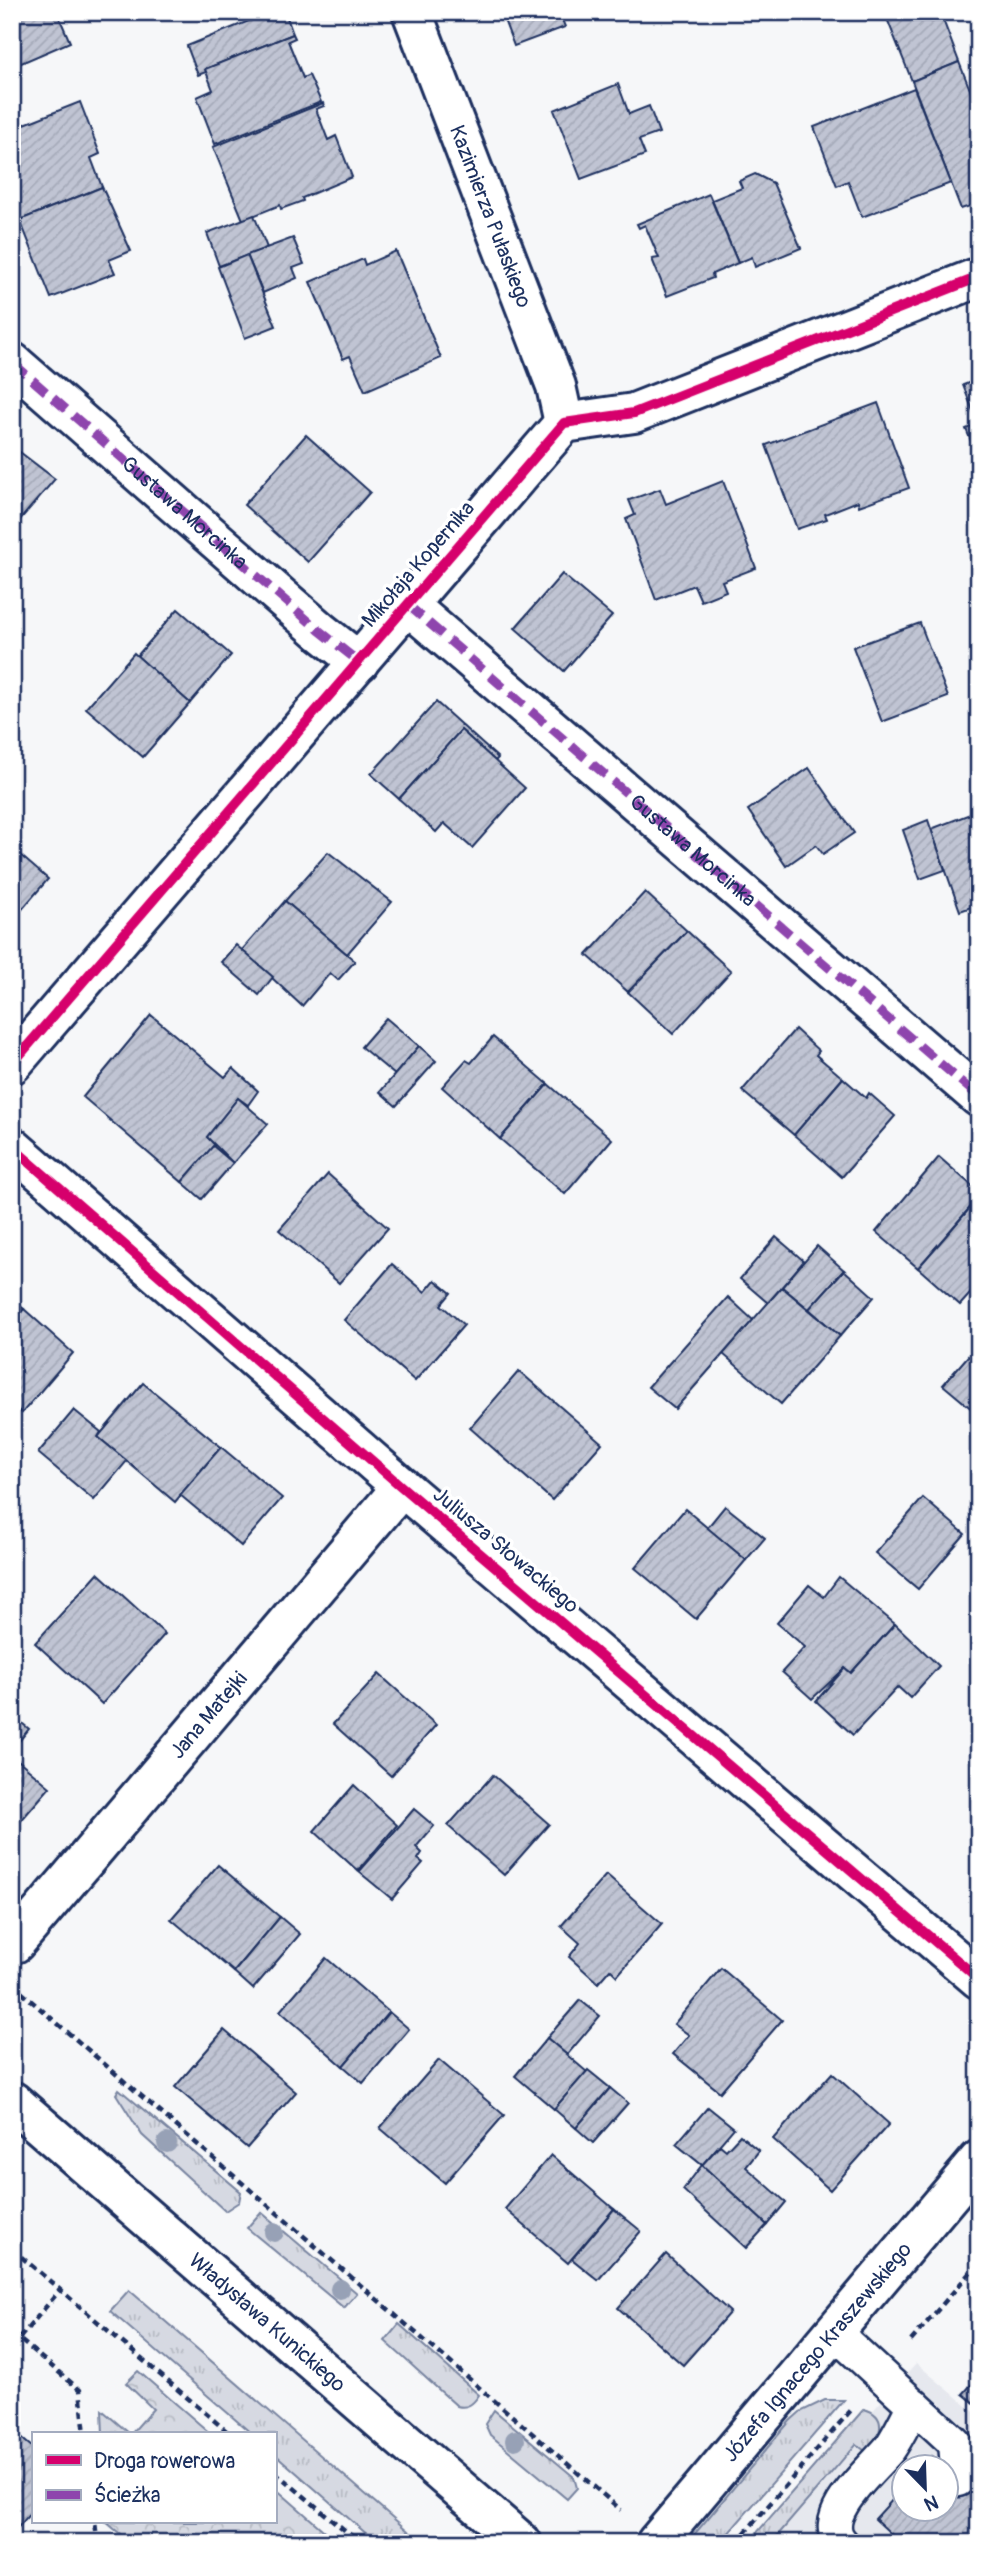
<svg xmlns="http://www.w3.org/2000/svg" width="991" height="2555" viewBox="0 0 991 2555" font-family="Pangolin,sans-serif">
	<defs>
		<pattern id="grass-tufts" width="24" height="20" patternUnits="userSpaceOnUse" patternTransform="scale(1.75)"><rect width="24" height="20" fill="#d6d9e2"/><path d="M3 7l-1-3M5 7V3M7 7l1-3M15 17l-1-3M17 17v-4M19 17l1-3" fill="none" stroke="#b7bbc4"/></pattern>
		<pattern id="forest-crowns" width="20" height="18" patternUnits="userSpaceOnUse" patternTransform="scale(1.75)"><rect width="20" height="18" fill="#d6d9e2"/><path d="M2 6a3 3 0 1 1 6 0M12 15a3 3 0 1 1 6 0" fill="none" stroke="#b7bbc4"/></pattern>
		<pattern id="building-hatch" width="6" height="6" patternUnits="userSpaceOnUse" patternTransform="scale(1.75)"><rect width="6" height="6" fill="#c0c4d3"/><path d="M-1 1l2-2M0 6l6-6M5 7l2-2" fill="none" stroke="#a4a9b8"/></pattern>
	</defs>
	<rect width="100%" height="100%" fill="#f6f7f9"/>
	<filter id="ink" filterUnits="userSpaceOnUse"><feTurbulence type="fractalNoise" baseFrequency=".0143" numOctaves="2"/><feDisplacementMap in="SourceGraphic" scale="14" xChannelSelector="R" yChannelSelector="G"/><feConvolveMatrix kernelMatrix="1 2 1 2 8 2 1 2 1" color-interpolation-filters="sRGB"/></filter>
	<g filter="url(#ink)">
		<!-- built -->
		<path fill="#e6e8ee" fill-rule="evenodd" d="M916,2363L979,2416V2543H753ZM904,2468H946V2510H904Z"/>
		<!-- grass -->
		<g fill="url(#grass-tufts)" stroke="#7884a0" stroke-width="2">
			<polygon points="119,2089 241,2192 239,2202 225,2211 142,2135 116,2094"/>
			<polygon points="261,2212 357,2293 344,2308 247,2228"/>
			<polygon points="129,2290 422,2543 377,2543 275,2454 275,2434 252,2434 110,2311"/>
			<path d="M399,2324L479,2395C473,2404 467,2409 457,2406L385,2341Z"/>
			<polygon points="825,2400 844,2400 720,2543 687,2543 790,2421 800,2412"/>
			<path d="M864,2409C890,2416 879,2438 869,2454L856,2444L777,2536L784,2543H748Z"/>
			<polygon points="494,2410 574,2477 577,2488 567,2499 490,2435 485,2424"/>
		</g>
		<!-- forest -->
		<g fill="url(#forest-crowns)" stroke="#7884a0" stroke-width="2">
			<polygon points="138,2371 211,2434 131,2434 153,2409 126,2383"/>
			<polygon points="102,2410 130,2434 103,2434"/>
			<polygon points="275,2488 338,2543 131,2543 106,2522 275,2522"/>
		</g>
		<!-- building -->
		<g fill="url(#building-hatch)" stroke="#1b2f5e" stroke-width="2">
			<polygon points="12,12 57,12 70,42 12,67"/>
			<polygon points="271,12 285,12 293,34 205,69 206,72 198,75 187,46"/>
			<polygon points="501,12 559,12 565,27 514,46"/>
			<polygon points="895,12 940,12 959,62 912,81 886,16"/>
			<polygon points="293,34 295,38 288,41 303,78 309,75 321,102 215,144 197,97 213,90 205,69"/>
			<polygon points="959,62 979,112 979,203 961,209 912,81"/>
			<polygon points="618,84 629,114 649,106 659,133 639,140 645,155 581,179 554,110"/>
			<polygon points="914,88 951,183 862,217 848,181 837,186 814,127"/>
			<polygon points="80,102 100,154 91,158 102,187 20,220 12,200 12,129"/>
			<polygon points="323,103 324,106 316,109 328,140 336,136 352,177 302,198 303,201 281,209 280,205 243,220 213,147"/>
			<polygon points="755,174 773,183 801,248 755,267 752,257 738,263 712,200 742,188 739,181"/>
			<polygon points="102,187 131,251 109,260 115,273 51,298 20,220"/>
			<polygon points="709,194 738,263 712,274 713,278 667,296 652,259 659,258 645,225 639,228 637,224"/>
			<polygon points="254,215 267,248 219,266 207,233"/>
			<polygon points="293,238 304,264 293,268 297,278 263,293 247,255"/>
			<polygon points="396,251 441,358 365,391 350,356 343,359 310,282 363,259 365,265"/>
			<polygon points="247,255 276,326 245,338 218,267"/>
			<polygon points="979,379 979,452 976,453 966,429 978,424 963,385"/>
			<polygon points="878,403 909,488 859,506 858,501 825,514 827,519 797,529 766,445"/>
			<polygon points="306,435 370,492 308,562 244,505"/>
			<polygon points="12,446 55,479 12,529"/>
			<polygon points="723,481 756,568 722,581 726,591 701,601 694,585 656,600 626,519 635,515 629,500 660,489 666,504"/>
			<polygon points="562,574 612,616 564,671 515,628"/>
			<polygon points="178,609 231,655 190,703 137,656"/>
			<polygon points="920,623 948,697 882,722 853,647"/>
			<polygon points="134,653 190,703 143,757 86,708"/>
			<polygon points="436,702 498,758 495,761 461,730 399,799 371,774"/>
			<polygon points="461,730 525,788 472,848 444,823 436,832 399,799"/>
			<polygon points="809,768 854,833 823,854 816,845 786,866 748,810"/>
			<polygon points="978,811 979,910 977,905 960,911 931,829"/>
			<polygon points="928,820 945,870 920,879 903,830"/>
			<polygon points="12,848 48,879 12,921"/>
			<polygon points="328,852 392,902 347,954 285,901"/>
			<polygon points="645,892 687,931 628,992 587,955"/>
			<polygon points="285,901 355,961 338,980 330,973 302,1006 242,950"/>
			<polygon points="687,931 731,971 673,1034 628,992"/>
			<polygon points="236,945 273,977 259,995 221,962"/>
			<polygon points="151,1015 225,1077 233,1068 258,1091 248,1105 238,1098 207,1137 215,1145 182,1182 83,1097"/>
			<polygon points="386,1018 419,1046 395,1075 361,1047"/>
			<polygon points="795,1029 819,1051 816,1055 843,1078 794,1135 742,1091"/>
			<polygon points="493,1037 548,1084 500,1139 442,1087 466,1060 471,1063"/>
			<polygon points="419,1046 436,1061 396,1106 380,1092"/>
			<polygon points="843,1078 866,1098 869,1093 895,1116 842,1177 794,1135"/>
			<polygon points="548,1084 612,1139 565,1194 500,1139"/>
			<polygon points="238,1098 268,1124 233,1163 207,1137"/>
			<polygon points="213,1146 233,1163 202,1199 182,1182"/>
			<polygon points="939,1157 979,1192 979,1197 918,1268 876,1232"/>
			<polygon points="328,1174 388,1228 339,1283 279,1230"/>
			<polygon points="977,1200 979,1284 960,1305 918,1268"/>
			<polygon points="776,1237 804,1261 768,1303 740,1279"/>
			<polygon points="817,1246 844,1270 809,1309 782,1287"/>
			<polygon points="392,1264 425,1292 435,1280 451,1293 441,1305 464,1325 415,1381 344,1320"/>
			<polygon points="844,1270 874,1297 840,1336 809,1309"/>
			<polygon points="782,1287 840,1336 781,1404 723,1354"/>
			<polygon points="728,1297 753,1320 675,1409 648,1387"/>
			<polygon points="12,1300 24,1309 12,1322"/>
			<polygon points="24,1309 73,1353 22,1413 12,1405 12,1322"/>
			<polygon points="968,1356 979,1365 979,1415 943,1385"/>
			<polygon points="519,1371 602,1443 552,1500 470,1428"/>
			<polygon points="143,1383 221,1447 175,1502 98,1437"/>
			<polygon points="74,1410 101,1432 98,1437 127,1461 94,1500 38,1453"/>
			<polygon points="221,1447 282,1498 241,1546 180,1495"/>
			<polygon points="923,1498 965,1534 918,1589 875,1553"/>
			<polygon points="725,1506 765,1538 746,1560 707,1528"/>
			<polygon points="685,1509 746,1560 696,1619 635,1568"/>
			<polygon points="98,1573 165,1634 102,1704 35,1643"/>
			<polygon points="839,1577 895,1624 851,1673 845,1668 812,1699 782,1672 805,1647 777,1623 809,1585 824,1597"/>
			<polygon points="895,1624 939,1666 910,1698 898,1687 853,1735 816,1701 845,1668 851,1673"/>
			<polygon points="379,1674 436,1725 391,1776 333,1724"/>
			<polygon points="12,1715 29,1729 12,1750"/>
			<polygon points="12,1755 50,1787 12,1831"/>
			<polygon points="493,1775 549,1824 504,1875 448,1826"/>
			<polygon points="354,1785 397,1825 358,1871 314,1831"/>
			<polygon points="414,1809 434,1826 416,1847 422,1853 418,1859 423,1863 392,1899 359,1872"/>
			<polygon points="218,1865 280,1917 234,1972 171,1919"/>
			<polygon points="606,1875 662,1924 617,1976 610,1969 598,1983 569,1957 580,1943 561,1926"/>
			<polygon points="280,1917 300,1934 253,1989 234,1972"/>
			<polygon points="326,1958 389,2012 343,2066 280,2011"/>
			<polygon points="721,1968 782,2020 720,2092 673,2054 689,2035 674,2024"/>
			<polygon points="580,2000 600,2016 567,2055 547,2038"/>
			<polygon points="389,2012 409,2029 363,2083 343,2066"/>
			<polygon points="224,2030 296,2092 247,2148 175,2087"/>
			<polygon points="547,2038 587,2072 554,2109 515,2076"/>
			<polygon points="439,2060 504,2115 445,2183 380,2128"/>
			<polygon points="588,2070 610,2088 576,2128 554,2109"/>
			<polygon points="832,2073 889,2124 830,2190 773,2139"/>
			<polygon points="610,2088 628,2103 593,2143 576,2128"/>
			<polygon points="708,2107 734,2128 702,2165 676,2144"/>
			<polygon points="740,2135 759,2151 746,2167 786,2202 767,2225 702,2165 720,2145 726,2150"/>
			<polygon points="551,2155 614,2209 568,2263 505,2209"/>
			<polygon points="702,2165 767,2225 746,2248 683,2190"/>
			<polygon points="614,2209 641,2231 598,2280 572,2259"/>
			<polygon points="666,2254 730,2312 683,2365 618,2308"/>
			<polygon points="979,2376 979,2407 963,2394"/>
			<polygon points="12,2430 33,2448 33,2510 14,2532 14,2543 12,2543"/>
			<polygon points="932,2456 944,2468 922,2468"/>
			<polygon points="946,2469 979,2499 979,2543 901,2543 875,2519 904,2487 904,2510 946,2510"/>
		</g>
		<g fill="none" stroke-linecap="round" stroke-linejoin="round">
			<defs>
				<g id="service">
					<polyline points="834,2332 955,2443 958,2480"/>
					<path d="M842,2543C814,2517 875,2467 890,2448C899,2435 906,2419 914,2405"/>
				</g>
				<g id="minor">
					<path id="s1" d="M412,12L556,386L564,423"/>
					<path id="s2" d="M12,362L320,631L359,662"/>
					<path id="s3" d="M408,605L979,1097"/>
					<polyline points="12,1064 564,423 634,413 979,277"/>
					<polyline points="12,1147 402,1487 979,1979"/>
					<path id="s4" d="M15,1943L402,1487"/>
					<path id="s5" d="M656,2543L979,2160"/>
				</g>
				<g id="primary">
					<path id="s6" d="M12,2101L522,2543"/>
				</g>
			</defs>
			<!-- service casing -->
			<use href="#service" stroke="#1b2f5e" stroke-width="37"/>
			<!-- minor casing -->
			<use href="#minor" stroke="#1b2f5e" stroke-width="44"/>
			<!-- primary casing -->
			<use href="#primary" stroke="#1b2f5e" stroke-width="44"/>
			<!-- path -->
			<g stroke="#1b2f5e" stroke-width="4.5" stroke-dasharray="7 5" stroke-linecap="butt">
				<polyline points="21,1992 621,2510"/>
				<polyline points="12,2249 230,2434"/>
				<polyline points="12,2333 80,2390 85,2434"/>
				<polyline points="911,2341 979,2262"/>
				<polyline points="12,2347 60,2290"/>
				<polyline points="275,2472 360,2543"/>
				<polyline points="94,2543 97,2539 95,2522"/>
				<polyline points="736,2543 852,2409"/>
			</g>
			<!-- service -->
			<use href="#service" stroke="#fff" stroke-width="32"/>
			<!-- minor -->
			<use href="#minor" stroke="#fff" stroke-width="38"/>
			<!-- primary -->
			<use href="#primary" stroke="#fff" stroke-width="38"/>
			<!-- quiet -->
			<g stroke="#8e44ad" stroke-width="9" stroke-dasharray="18 9" stroke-linecap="butt">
				<polyline points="12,362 320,631 359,662"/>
				<polyline points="408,605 979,1097"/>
			</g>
			<defs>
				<g id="cycleway">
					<polyline points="12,1064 564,423 634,413 979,277"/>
					<polyline points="12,1147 402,1487 979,1979"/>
				</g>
			</defs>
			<!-- cycleway casing -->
			<use href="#cycleway" stroke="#fff" stroke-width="15"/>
			<!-- cycleway -->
			<use href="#cycleway" stroke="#d6006c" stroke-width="10"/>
		</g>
		<!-- trees -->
		<g fill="#97a1b6">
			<circle cx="167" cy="2143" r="10"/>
			<circle cx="274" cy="2232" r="10"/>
			<circle cx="340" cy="2289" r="10"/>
			<circle cx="515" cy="2440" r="10"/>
		</g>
	</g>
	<g text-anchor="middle" stroke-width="7" stroke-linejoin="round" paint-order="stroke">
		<!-- street labels -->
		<g font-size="21" fill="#1b2f5e" stroke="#fff">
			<text dy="7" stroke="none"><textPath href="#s1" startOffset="219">Kazimierza Pułaskiego</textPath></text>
			<text dy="7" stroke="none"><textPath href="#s2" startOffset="229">Gustawa Morcinka</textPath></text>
			<text transform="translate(418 564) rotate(-49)" y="7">Mikołaja Kopernika</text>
			<text dy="7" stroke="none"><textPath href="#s3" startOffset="376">Gustawa Morcinka</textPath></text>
			<text transform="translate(506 1550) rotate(40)" y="7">Juliusza Słowackiego</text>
			<text dy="7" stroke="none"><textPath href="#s4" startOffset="299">Jana Matejki</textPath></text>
			<text dy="7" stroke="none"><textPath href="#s6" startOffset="338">Władysława Kunickiego</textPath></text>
			<text dy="7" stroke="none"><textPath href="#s5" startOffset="250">Józefa Ignacego Kraszewskiego</textPath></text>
		</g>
	</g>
	<!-- margin -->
	<rect width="991" height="2555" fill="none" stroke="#fff" stroke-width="42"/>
	<rect x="21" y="21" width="949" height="2513" fill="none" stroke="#1b2f5e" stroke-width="2.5" filter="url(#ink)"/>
	<!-- legend -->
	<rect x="32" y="2432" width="245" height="91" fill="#ffffff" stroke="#a4acbf" stroke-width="2"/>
	<rect x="46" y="2455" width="35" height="10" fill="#d6006c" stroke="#a4acbf" stroke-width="2"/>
	<text x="94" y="2468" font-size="21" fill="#1b2f5e">Droga rowerowa</text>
	<rect x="46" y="2490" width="35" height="10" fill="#8e44ad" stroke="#a4acbf" stroke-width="2"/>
	<text x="94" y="2502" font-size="21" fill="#1b2f5e">Ścieżka</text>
	<!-- north arrow -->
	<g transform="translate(925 2488) rotate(157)"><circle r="33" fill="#ffffff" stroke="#a4acbf" stroke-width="2"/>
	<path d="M0-5L12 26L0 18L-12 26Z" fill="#1b2f5e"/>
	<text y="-10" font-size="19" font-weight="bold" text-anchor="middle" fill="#1b2f5e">N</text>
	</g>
</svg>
